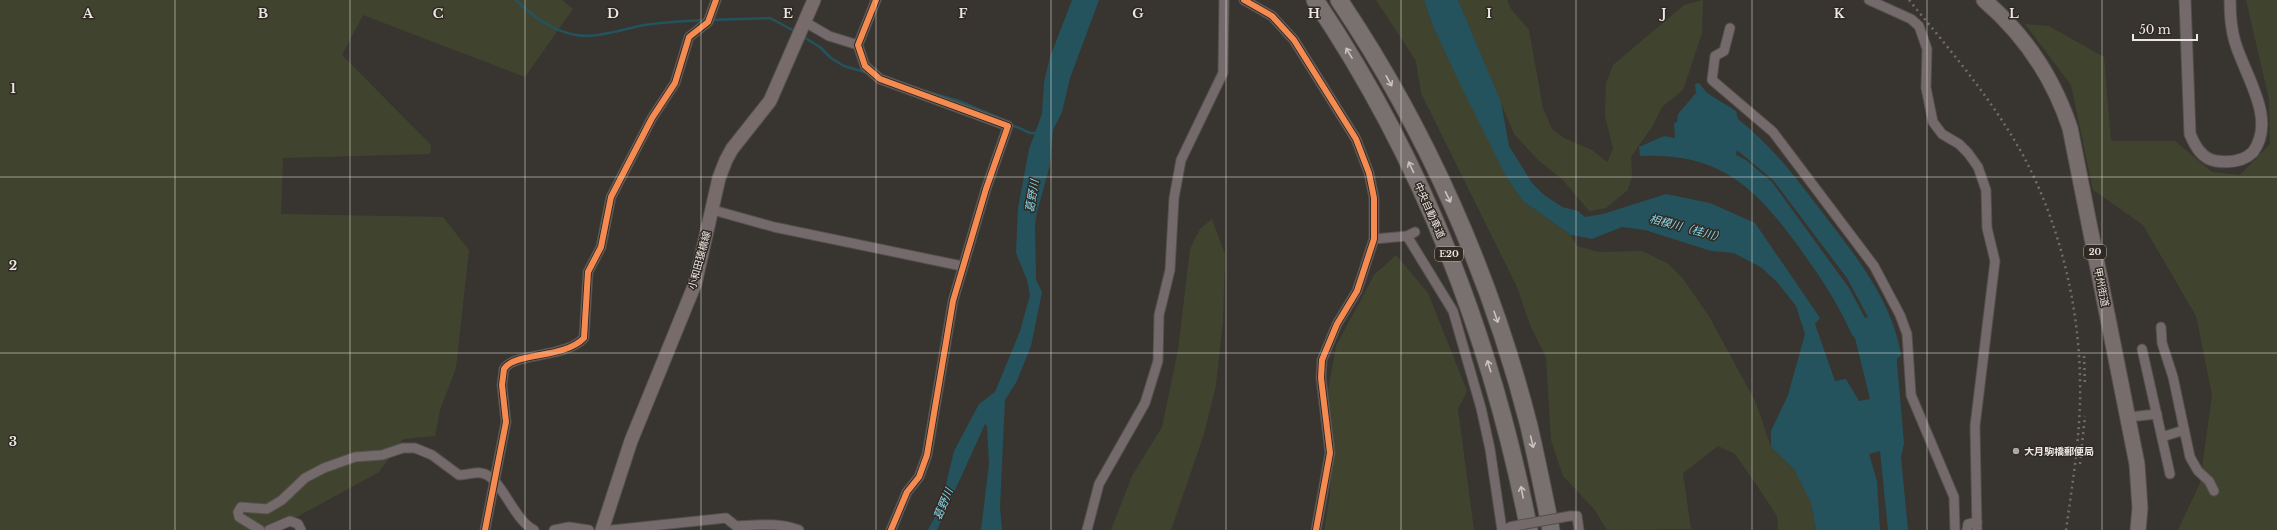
<svg xmlns="http://www.w3.org/2000/svg" width="2277" height="530" viewBox="0 0 2277 530" font-family="'Libre Baskerville','Noto Sans JP',serif">
	<rect width="100%" height="100%" fill="#383430"/>
	<!-- green -->
	<g fill="#40442f">
		<polygon points="0,0 562,0 573,9 525,77 363,15 342,55 431,145 430,154 283,158 281,214 443,217 469,250 456,368 440,410 435,436 403,439 379,472 273,530 0,530"/>
		<polygon points="1376,0 1424,0 1433,26 1507,178 1523,201 1571,235 1577,246 1598,252 1642,251 1667,263 1684,280 1710,318 1756,403 1771,447 1794,469 1811,503 1816,530 1778,530 1777,516 1758,487 1735,454 1718,446 1683,473 1691,529 1607,530 1594,509 1563,476 1551,440 1546,357 1530,325 1517,287 1421,93 1416,61"/>
		<polygon points="1458,0 1507,0 1511,9 1529,30 1543,108 1552,129 1564,138 1592,150 1607,162 1613,149 1605,116 1606,83 1613,65 1684,5 1703,0 1702,33 1683,90 1662,107 1652,127 1631,157 1632,176 1628,190 1606,208 1589,211 1563,180 1537,159 1514,134"/>
		<polygon points="2246,0 2277,0 2277,530 2178,530 2200,483 2212,395 2196,316 2143,225 2093,190 2071,85 2025,24 2049,26 2104,57 2111,141 2175,141 2212,172 2240,175 2270,144 2269,99"/>
		<polygon points="1212,219 1225,255 1223,320 1216,385 1204,434 1171,530 1111,530 1132,476 1162,427 1178,350 1190,249 1200,229"/>
		<polygon points="1396,255 1428,293 1467,391 1458,409 1474,530 1324,530 1330,494 1333,429 1328,391 1336,346 1374,275"/>
	</g>
	<!-- water -->
	<g fill="#24535d" fill-rule="evenodd">
		<polygon points="1072,0 1099,0 1070,78 1062,112 1053,130 1050,165 1037,212 1035,225 1036,280 1042,292 1031,346 1017,381 1005,400 1000,507 1002,530 981,530 989,464 987,426 985,424 937,530 928,530 941,505 954,451 979,404 995,392 1020,331 1030,295 1027,280 1016,253 1018,208 1029,149 1042,114 1044,82 1050,57"/>
		<path d="M1424,0H1458L1501,102L1509,146L1532,183L1543,194L1562,207L1578,211L1585,217L1603,214L1666,194L1710,203L1755,223L1820,318L1815,324L1835,381L1846,379L1859,401L1870,399L1855,338L1852,335C1837,301 1822,280 1801,250C1756,188 1721,152 1640,156L1639,147L1664,136L1675,138L1674,123L1677,122L1678,114L1696,93L1695,84L1699,83L1707,93L1736,111L1738,119C1775,149 1796,178 1825,216C1856,256 1894,304 1901,356L1897,358V363L1904,443L1901,457L1908,530H1888L1880,451L1869,454L1877,481L1880,530H1816L1811,503L1794,469L1771,447V431L1788,395L1805,334L1796,306L1777,282L1762,268L1734,253L1711,251L1645,230L1622,227L1592,239L1571,235L1523,201L1507,178L1462,88L1433,26ZM1737,150L1773,180L1847,278L1868,317L1865,318L1849,288L1772,182L1746,160L1736,155Z"/>
	</g>
	<g fill="none" stroke-linecap="round" stroke-linejoin="round">
		<!-- stream -->
		<g stroke="#24535d" stroke-width="2.5">
			<path d="M516,0C533,16 552,31 576,35C595,39 626,28 645,25C665,22 685,21 706,20"/>
			<polyline points="711,20 770,18 796,32"/>
			<polyline points="802,36 820,47 831,58 844,66 868,73"/>
			<polyline points="925,91 959,101 1004,120"/>
			<polyline points="1010,124 1030,133 1037,133"/>
		</g>
		<defs>
			<g id="minor">
				<polyline points="876,0 858,45 865,66 880,79 1008,126 986,189 953,301 927,455 919,477 907,492 891,530"/>
				<polyline points="1244,0 1272,16 1294,40 1356,139 1369,173 1374,198 1374,239 1357,291 1337,324 1322,360 1321,378 1330,453 1316,530"/>
				<polyline points="1869,0 1911,19 1919,26 1927,49 1926,88 1933,122 1942,134 1959,144 1968,153 1978,167 1986,190 1987,228 1995,261 1975,426 1977,530"/>
				<polyline points="805,22 829,36 858,45"/>
				<polyline points="1730,28 1724,51 1715,56 1712,80 1773,132 1874,266 1900,315 1907,334 1911,395 1954,497 1955,530"/>
				<polyline points="713,210 774,227 962,266"/>
				<polyline points="1407,236 1453,311 1481,408 1490,449 1502,530"/>
				<polyline points="1374,239 1407,236 1415,232"/>
				<polyline points="2161,327 2162,343 2173,377 2190,457 2198,471 2209,481 2214,491"/>
				<polyline points="2142,349 2170,474"/>
				<polyline points="2129,417 2157,414"/>
				<polyline points="2162,437 2184,430"/>
				<polyline points="1570,516 1577,516 1579,530"/>
				<path d="M260,530L239,517L238,512L241,507L267,509L282,500L305,478L324,468L355,457L382,455L403,448H415L432,455L459,475C466,475 475,472 481,473C501,475 513,520 534,530"/>
				<polyline points="269,530 290,521 298,524 301,530"/>
				<path d="M485,530L506,422L502,385L504,369C514,352 564,359 584,338L588,272L601,247L611,197L652,118L675,83L689,37L708,22L716,0"/>
				<polyline points="554,530 569,527 589,530"/>
				<path d="M612,530L726,518L736,526C758,525 778,522 799,530"/>
				<polyline points="1087,530 1099,484 1145,403 1158,361 1159,315 1170,270 1174,198 1181,160 1223,73 1224,0"/>
				<polyline points="1967,530 1968,524 1977,522"/>
			</g>
			<path id="tertiary" d="M2185,0L2190,134C2195,146 2202,159 2216,161C2230,163 2243,162 2253,152C2277,119 2245,76 2235,42C2231,29 2230,14 2230,0"/>
			<polyline id="secondary" points="602,530 631,441 695,284 719,178 726,160 732,149 770,101 814,0"/>
			<path id="trunk" d="M1984,0C2025,35 2053,77 2070,128L2137,464L2140,508L2138,530"/>
			<g id="motorway">
				<path d="M1315,0C1423,160 1492,341 1529,530"/>
				<path d="M1339,0C1426,129 1491,276 1529,426C1537,461 1544,495 1551,530"/>
			</g>
		</defs>
		<!-- minor casing -->
		<use href="#minor" stroke="#54514d" stroke-width="11"/>
		<!-- tertiary casing -->
		<use href="#tertiary" stroke="#54514d" stroke-width="13"/>
		<!-- secondary casing -->
		<use href="#secondary" stroke="#54514d" stroke-width="15"/>
		<!-- trunk casing -->
		<use href="#trunk" stroke="#54514d" stroke-width="17"/>
		<!-- motorway casing -->
		<use href="#motorway" stroke="#54514d" stroke-width="19"/>
		<!-- minor -->
		<use href="#minor" stroke="#756a6b" stroke-width="9"/>
		<!-- tertiary -->
		<use href="#tertiary" stroke="#756a6b" stroke-width="11"/>
		<!-- secondary -->
		<use href="#secondary" stroke="#786b6c" stroke-width="13"/>
		<!-- trunk -->
		<use href="#trunk" stroke="#786d6d" stroke-width="15"/>
		<!-- motorway -->
		<use href="#motorway" stroke="#797070" stroke-width="17"/>
		<!-- rail -->
		<g stroke="#746c6c" stroke-width="2.5" stroke-dasharray="2 4" stroke-linecap="butt">
			<path d="M1909,0C1950,50 1994,101 2025,159C2063,232 2082,318 2080,401C2079,444 2072,487 2066,530"/>
			<polyline points="2084,356 2085,386"/>
			<polyline points="2080,464 2085,416"/>
		</g>
		<defs>
			<polyline id="minor-bridge" points="1509,527 1570,516"/>
		</defs>
		<!-- minor-bridge casing -->
		<use href="#minor-bridge" stroke="#54514d" stroke-width="11" stroke-linecap="butt"/>
		<!-- minor-bridge -->
		<use href="#minor-bridge" stroke="#756a6b" stroke-width="9"/>
		<defs>
			<g id="cycleway">
				<polyline points="876,0 858,45 865,66 880,79 1008,126 986,189 953,301 927,455 919,477 907,492 891,530"/>
				<polyline points="1244,0 1272,16 1294,40 1356,139 1369,173 1374,198 1374,239 1357,291 1337,324 1322,360 1321,378 1330,453 1316,530"/>
				<path d="M485,530L506,422L502,385L504,369C514,352 564,359 584,338L588,272L601,247L611,197L652,118L675,83L689,37L708,22L716,0"/>
			</g>
		</defs>
		<!-- cycleway casing -->
		<use href="#cycleway" stroke="#312a23" stroke-width="8"/>
		<!-- cycleway -->
		<use href="#cycleway" stroke="#f68b52" stroke-width="6"/>
	</g>
	<!-- one-way arrows -->
	<defs><path id="oneway-shaft" d="M-6 0H5M1.5-3L5.5 0L1.5 3" fill="none" stroke-width="1.6" stroke-linecap="round" stroke-linejoin="round"/></defs>
	<g stroke="#c9c3c0">
		<use href="#oneway-shaft" transform="translate(1349 53) rotate(-121)"/>
		<use href="#oneway-shaft" transform="translate(1389 81) rotate(61)"/>
		<use href="#oneway-shaft" transform="translate(1411 167) rotate(-115)"/>
		<use href="#oneway-shaft" transform="translate(1448 197) rotate(64)"/>
		<use href="#oneway-shaft" transform="translate(1496 317) rotate(71)"/>
		<use href="#oneway-shaft" transform="translate(1489 366) rotate(-107)"/>
		<use href="#oneway-shaft" transform="translate(1532 442) rotate(77)"/>
		<use href="#oneway-shaft" transform="translate(1522 492) rotate(-101)"/>
	</g>
	<!-- grid -->
	<path fill="none" stroke="#ebe7e2" stroke-width="1" stroke-opacity="0.55" d="M175,0V530M350,0V530M525,0V530M701,0V530M876,0V530M1051,0V530M1226,0V530M1401,0V530M1576,0V530M1752,0V530M1927,0V530M2102,0V530M0,177H2277M0,353H2277"/>
	<!-- markers -->
	<circle fill="#aca8a4" stroke="#312a23" stroke-width="1.5" cx="2016" cy="451" r="4"/>
	<g text-anchor="middle" stroke-width="3" stroke-linejoin="round" paint-order="stroke">
		<!-- shield labels -->
		<g fill="#312a23" stroke="#b3aea9" stroke-width="1">
			<rect x="2084" y="245" width="22" height="14" rx="3"/>
			<rect x="1435" y="247" width="28" height="14" rx="3"/>
		</g>
		<g font-size="9" font-weight="bold" fill="#ebe7e2">
			<text x="2095" y="255">20</text>
			<text x="1449" y="257">E20</text>
		</g>
		<!-- street labels -->
		<g font-size="10" fill="#ebe7e2" stroke="#312a23">
			<text transform="translate(1430 210) rotate(66)" y="4">中央自動車道</text>
			<text transform="translate(699 260) rotate(-75)" y="4">小和田猿橋線</text>
			<text transform="translate(2102 287) rotate(79)" y="4">甲州街道</text>
		</g>
		<!-- poi labels -->
		<g font-size="10" font-weight="bold" fill="#ebe7e2" stroke="#312a23" text-anchor="start">
			<text x="2024" y="455">大月駒橋郵便局</text>
		</g>
		<!-- water labels -->
		<g font-size="11" font-style="italic" fill="#83d8ec" stroke="#312a23">
			<text transform="translate(1032 196) rotate(-81)" y="4">葛野川</text>
			<text transform="translate(1687 228) rotate(15)" y="4">相模川（桂川）</text>
			<text transform="translate(943 504) rotate(-68)" y="4">葛野川</text>
		</g>
	</g>
	<g font-size="13" text-anchor="middle" font-weight="bold" fill="#ebe7e2" stroke="#312a23" stroke-width="3" stroke-linejoin="round" paint-order="stroke">
		<text x="88" y="18">A</text>
		<text x="263" y="18">B</text>
		<text x="438" y="18">C</text>
		<text x="613" y="18">D</text>
		<text x="788" y="18">E</text>
		<text x="963" y="18">F</text>
		<text x="1138" y="18">G</text>
		<text x="1314" y="18">H</text>
		<text x="1489" y="18">I</text>
		<text x="1664" y="18">J</text>
		<text x="1839" y="18">K</text>
		<text x="2014" y="18">L</text>
		<text x="13" y="93">1</text>
		<text x="13" y="270">2</text>
		<text x="13" y="446">3</text>
	</g>
	<!-- scale -->
	<path d="M2133 34v6h64v-6" fill="none" stroke="#ebe7e2" stroke-width="2"/>
	<text x="2139" y="34" font-size="12" fill="#ebe7e2" stroke="#312a23" stroke-width="3" paint-order="stroke">50 m</text>
</svg>
